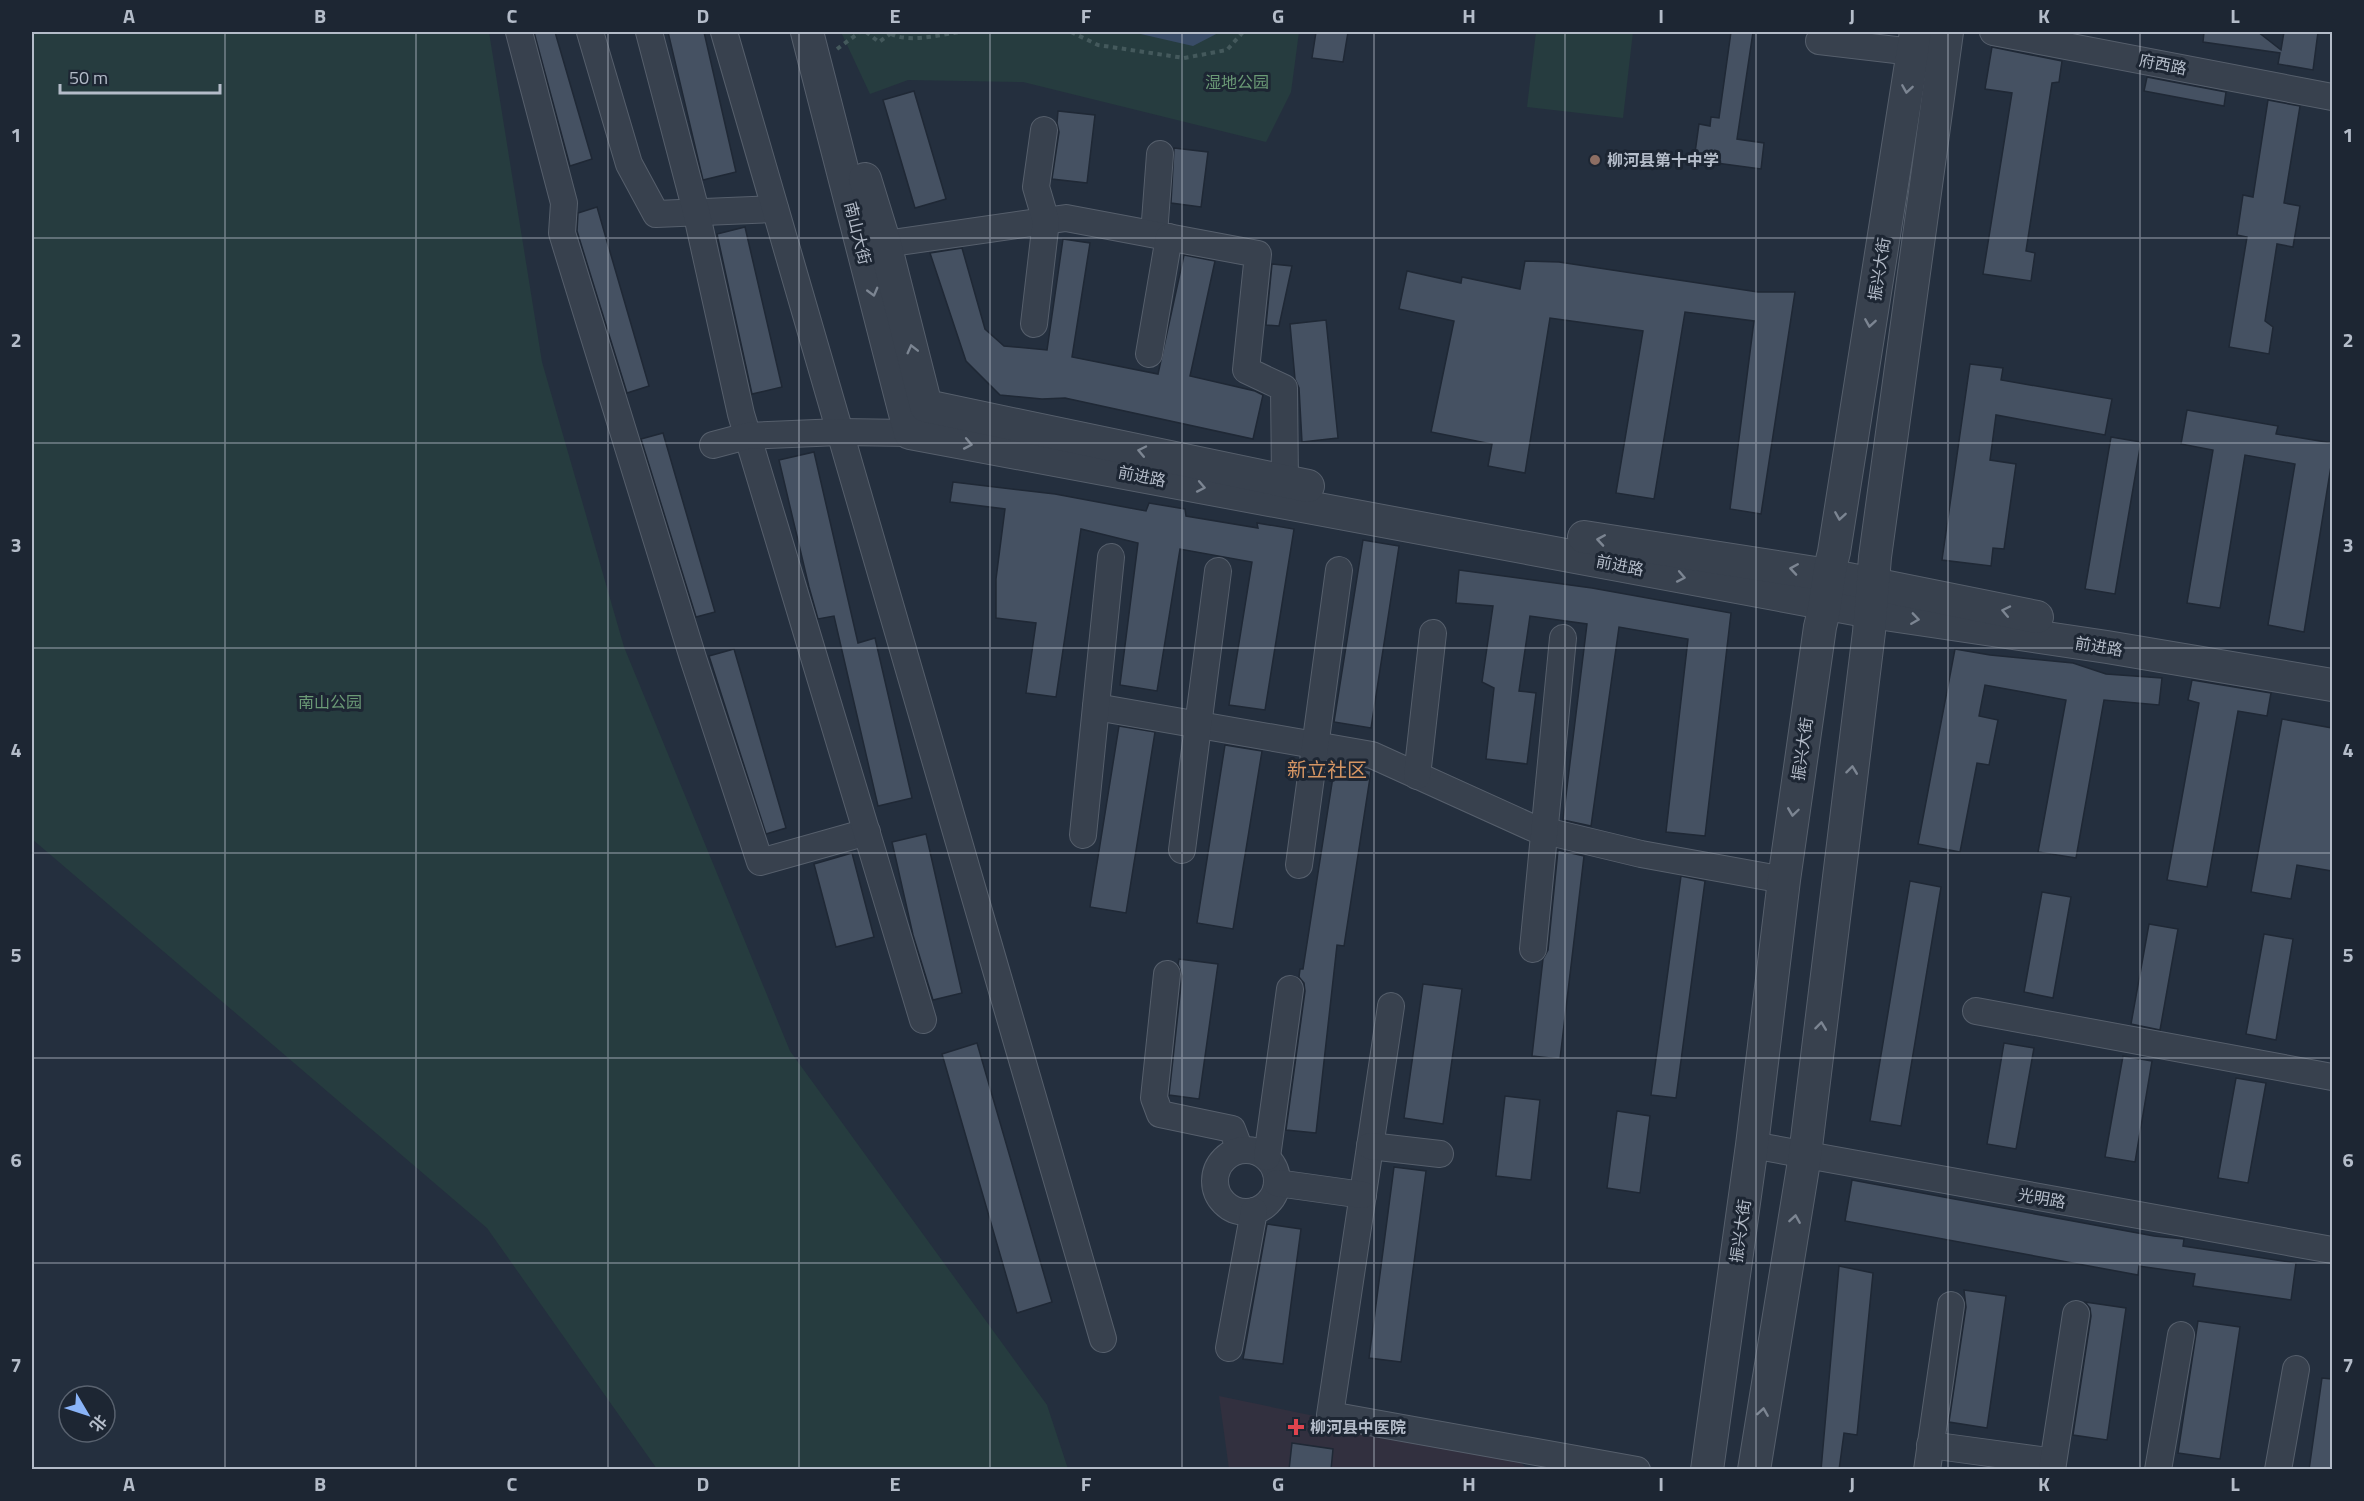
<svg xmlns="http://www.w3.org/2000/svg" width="2364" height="1501" viewBox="0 0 2364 1501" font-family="'Titillium Web','Noto Sans SC',sans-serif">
	<rect width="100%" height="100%" fill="#242f3e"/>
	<!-- medical -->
	<polygon fill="#32303f" points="1219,1396 1516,1458 1527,1469 1229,1469"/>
	<!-- green -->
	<g fill="#263c3f">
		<polygon points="32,32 489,32 542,362 624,647 790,1051 1047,1405 1068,1469 657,1469 487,1228 32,839"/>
		<polygon points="841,32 1299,32 1291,92 1266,142 1023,82 908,80 870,94"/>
		<polygon points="1536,32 1633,32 1623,118 1527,107"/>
	</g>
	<!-- water -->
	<polygon fill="#394c67" points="1132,32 1220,32 1193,46"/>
	<!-- building -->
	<g fill="#455162" stroke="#1f2835" stroke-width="1.5">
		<polygon points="534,32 555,32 592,159 570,166"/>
		<polygon points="668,32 704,32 736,172 703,180"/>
		<polygon points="1316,32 1348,32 1343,62 1312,58"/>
		<polygon points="1731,32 1753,32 1737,139 1764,143 1761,169 1694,160 1699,124 1710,126 1711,117 1719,118"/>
		<polygon points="2204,32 2258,32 2281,50 2284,32 2318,32 2313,70 2278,64 2280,53 2203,42"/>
		<polygon points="1992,47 2062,61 2059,82 2052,83 2026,251 2035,253 2031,281 1983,274 2012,93 1985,89"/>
		<polygon points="2147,77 2226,92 2224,106 2144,91"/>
		<polygon points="914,91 946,199 915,208 883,100"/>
		<polygon points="2268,100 2300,106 2284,203 2300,206 2293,247 2277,244 2265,321 2273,327 2269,354 2229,347 2247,237 2237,235 2243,195 2253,197"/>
		<polygon points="1058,111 1095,115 1087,183 1052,179 1059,132 1057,123"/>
		<polygon points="1174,148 1208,152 1201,207 1171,203"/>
		<polygon points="597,207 649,386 627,393 577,231 578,213"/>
		<polygon points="745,227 782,387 752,394 717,234"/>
		<polygon points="1063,239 1090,243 1072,357 1158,374 1184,255 1215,261 1190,376 1255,391 1263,395 1253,439 1065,398 1042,399 1000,395 966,361 930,253 962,248 985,329 1004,346 1047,350"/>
		<polygon points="1525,261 1559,262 1758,292 1795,292 1761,514 1730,509 1754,321 1685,312 1654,499 1616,493 1643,331 1550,318 1525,473 1488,466 1492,444 1431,432 1454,321 1399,309 1407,271 1461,283 1462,277 1520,289"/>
		<polygon points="1272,264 1292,266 1279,326 1266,325"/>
		<polygon points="1326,320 1338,438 1302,442 1299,388 1295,379 1290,324"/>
		<polygon points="1970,364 2003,368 2001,380 2112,399 2105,435 1996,415 1990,460 2016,464 2004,549 1993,548 1991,566 1942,560"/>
		<polygon points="2187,410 2278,426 2276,434 2332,443 2332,460 2304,632 2268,625 2295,464 2245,455 2220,608 2187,603 2213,450 2181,444"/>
		<polygon points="663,433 715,612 696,617 641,439"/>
		<polygon points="2111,437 2141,442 2115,594 2085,589"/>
		<polygon points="814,452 858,643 875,638 912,798 878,806 834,616 818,619 809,587 779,460"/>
		<polygon points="953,482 1055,494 1146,511 1149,503 1185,509 1186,516 1258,528 1257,523 1294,529 1265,710 1229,705 1252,562 1180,549 1157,691 1120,685 1138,543 1081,529 1056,697 1026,693 1036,623 996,618 996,579 1005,509 950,502"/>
		<polygon points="1363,540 1399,546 1371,728 1334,722"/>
		<polygon points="1459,570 1592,588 1731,613 1705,836 1666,832 1688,639 1619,627 1591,826 1563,820 1587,624 1530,616 1519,691 1536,693 1527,764 1486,759 1494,688 1482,682 1493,606 1456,603"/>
		<polygon points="734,649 786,828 766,834 709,656"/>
		<polygon points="1955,649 1990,655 2073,663 2106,674 2162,678 2159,705 2104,700 2076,858 2038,852 2066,700 1985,685 1979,716 1998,720 1989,765 1977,763 1960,852 1918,844"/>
		<polygon points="2192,680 2271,693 2267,716 2238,711 2207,887 2167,880 2199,703 2188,700"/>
		<polygon points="2282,719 2332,728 2332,871 2297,865 2291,899 2251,892"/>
		<polygon points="1119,726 1155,732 1126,913 1090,907"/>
		<polygon points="1225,745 1262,751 1233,929 1197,923"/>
		<polygon points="1335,764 1371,771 1344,946 1337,945 1316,1133 1286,1130 1305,991 1304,983 1299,977 1300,969 1303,969"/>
		<polygon points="926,834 962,993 933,1000 913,935 892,842"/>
		<polygon points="1558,850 1584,856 1560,1059 1532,1056 1543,959 1548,950"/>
		<polygon points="852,853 874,937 836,947 814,864"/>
		<polygon points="1681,876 1705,881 1676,1098 1651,1095"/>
		<polygon points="1910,881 1941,887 1901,1126 1870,1121"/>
		<polygon points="2042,892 2071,897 2053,998 2024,992"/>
		<polygon points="2149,924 2178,929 2160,1030 2131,1024"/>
		<polygon points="2264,934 2293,939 2276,1040 2246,1034"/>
		<polygon points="1179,959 1218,964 1199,1099 1169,1095 1182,976 1178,964"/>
		<polygon points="1423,984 1462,989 1443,1124 1404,1118"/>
		<polygon points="977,1043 1052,1302 1017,1313 942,1054"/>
		<polygon points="2004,1043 2034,1048 2016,1149 1987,1144"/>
		<polygon points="2123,1056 2152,1061 2135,1162 2105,1157"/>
		<polygon points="2236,1078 2266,1083 2248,1183 2218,1178"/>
		<polygon points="1505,1096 1540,1100 1531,1180 1496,1176"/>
		<polygon points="1617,1111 1650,1116 1640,1193 1607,1188"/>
		<polygon points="1394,1167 1426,1171 1401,1362 1369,1358"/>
		<polygon points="1852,1180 2154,1236 2184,1239 2183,1246 2296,1263 2291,1300 2193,1286 2195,1274 2139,1266 2138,1275 1845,1221"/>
		<polygon points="1267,1224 1301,1229 1283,1364 1243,1359"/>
		<polygon points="1839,1266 1873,1273 1857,1435 1844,1433 1839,1470 1821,1470"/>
		<polygon points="1964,1290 2006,1296 1987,1428 1949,1422 1966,1307"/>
		<polygon points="2085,1302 2126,1308 2107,1440 2073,1435 2091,1316 2090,1308"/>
		<polygon points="2198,1321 2240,1327 2220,1459 2178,1453"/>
		<polygon points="2322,1378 2332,1379 2332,1470 2309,1470"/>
		<polygon points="1292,1443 1333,1449 1331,1470 1289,1470"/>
	</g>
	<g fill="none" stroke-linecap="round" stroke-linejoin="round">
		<defs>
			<g id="minor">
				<polyline points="519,32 564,203 562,233 693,658 760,862 867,832"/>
				<polyline points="590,32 629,164 656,214 775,209"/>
				<polyline points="649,32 696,211 741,414 923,1020"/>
				<polyline points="724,32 1103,1339"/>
				<polyline points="1993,32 2332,97"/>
				<polyline points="1819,41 1913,52"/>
				<polyline points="1154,234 1160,154"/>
				<polyline points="885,244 1066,218 1258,254 1246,370 1284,388 1285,481"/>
				<polyline points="1034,324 1046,221 1036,187 1044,130"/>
				<polyline points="1149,354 1169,237"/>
				<polyline points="713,445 747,436 840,432 910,433"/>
				<polyline points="1096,707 1372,755 1533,828 1641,854 1784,880"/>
				<polyline points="1417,776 1433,633"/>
				<polyline points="1083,835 1111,557"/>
				<polyline points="1182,850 1218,571"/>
				<polyline points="1299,865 1339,570"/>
				<polyline points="1533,949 1563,638"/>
				<polyline points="1167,974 1154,1098 1160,1114 1232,1129 1240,1150"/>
				<polyline points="1391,1006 1330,1415 1637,1470"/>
				<polyline points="1976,1011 2332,1077"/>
				<polyline points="1752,1145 2332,1250"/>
				<polyline points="1370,1146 1440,1154"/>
				<circle cx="1246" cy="1181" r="31"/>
				<polyline points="1267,1157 1290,989"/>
				<polyline points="1277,1183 1363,1195"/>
				<polyline points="1229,1348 1254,1211"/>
				<polyline points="1930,1445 2041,1460 2040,1470"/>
				<polyline points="1927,1470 1951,1305"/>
				<polyline points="2052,1470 2076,1314"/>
				<polyline points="2158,1470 2181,1335"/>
				<polyline points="2278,1470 2296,1369"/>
			</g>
			<g id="tertiary">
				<polyline points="807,32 910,433 1871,612 2107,647 2332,685"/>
				<polyline points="865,179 885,244 926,406 1308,486"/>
				<polyline points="1584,537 1828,575 2037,617"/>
				<path d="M1707,1470L1752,1145L1784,880L1820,627C1827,602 1827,577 1834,552L1916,32"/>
				<polyline points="1754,1470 1805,1155 1869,632 1875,557 1947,32"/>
			</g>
		</defs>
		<!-- minor casing -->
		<use href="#minor" stroke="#565f6c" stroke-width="28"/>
		<!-- tertiary casing -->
		<use href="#tertiary" stroke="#565f6c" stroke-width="34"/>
		<!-- path -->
		<g stroke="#44595c" stroke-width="4" stroke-dasharray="4.5 4.5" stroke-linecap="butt">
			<polyline points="866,32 879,42 893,32"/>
			<polyline points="1071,32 1098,45 1184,58 1227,50 1243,32"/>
			<path d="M891,34C910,43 939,35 960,32"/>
			<polyline points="837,49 860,32"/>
		</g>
		<!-- minor -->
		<use href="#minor" stroke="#38414e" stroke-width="26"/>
		<!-- tertiary -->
		<use href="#tertiary" stroke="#38414e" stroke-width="32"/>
	</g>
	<!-- one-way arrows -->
	<defs><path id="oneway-chevron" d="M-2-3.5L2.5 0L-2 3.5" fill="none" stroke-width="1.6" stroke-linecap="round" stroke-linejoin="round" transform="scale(1.5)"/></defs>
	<g stroke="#7c8592">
		<use href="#oneway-chevron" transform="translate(1907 89) rotate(99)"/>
		<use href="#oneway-chevron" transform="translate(873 292) rotate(75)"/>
		<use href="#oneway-chevron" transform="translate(1870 323) rotate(99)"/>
		<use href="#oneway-chevron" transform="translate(912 349) rotate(-104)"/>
		<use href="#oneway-chevron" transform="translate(968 444) rotate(11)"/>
		<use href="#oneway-chevron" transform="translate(1142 451) rotate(-168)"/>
		<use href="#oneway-chevron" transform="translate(1201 487) rotate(11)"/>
		<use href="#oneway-chevron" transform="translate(1840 516) rotate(99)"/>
		<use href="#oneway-chevron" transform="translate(1601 540) rotate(-171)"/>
		<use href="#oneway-chevron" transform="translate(1794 569) rotate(-171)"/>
		<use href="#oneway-chevron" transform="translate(1681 577) rotate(11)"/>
		<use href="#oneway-chevron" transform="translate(2006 611) rotate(-168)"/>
		<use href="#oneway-chevron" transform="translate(1915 619) rotate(8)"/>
		<use href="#oneway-chevron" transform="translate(1852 770) rotate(-83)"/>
		<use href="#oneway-chevron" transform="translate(1793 812) rotate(98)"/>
		<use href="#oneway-chevron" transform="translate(1821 1026) rotate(-83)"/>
		<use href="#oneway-chevron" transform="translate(1795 1219) rotate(-81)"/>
		<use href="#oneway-chevron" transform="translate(1763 1412) rotate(-81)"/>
	</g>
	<!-- grid -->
	<path fill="none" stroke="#b4bcc9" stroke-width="1.5" stroke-opacity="0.55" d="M225,32V1470M416,32V1470M608,32V1470M799,32V1470M990,32V1470M1182,32V1470M1374,32V1470M1565,32V1470M1756,32V1470M1948,32V1470M2140,32V1470M32,238H2332M32,443H2332M32,648H2332M32,853H2332M32,1058H2332M32,1263H2332"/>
	<!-- markers -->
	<circle fill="#8d6e63" stroke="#1d2633" stroke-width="2" cx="1595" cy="160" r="6"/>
	<path fill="#e0444e" stroke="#1d2633" stroke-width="2" d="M1293 1418h6v6h6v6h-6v6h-6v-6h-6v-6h6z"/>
	<g text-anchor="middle" stroke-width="6" stroke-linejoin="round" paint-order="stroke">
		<!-- street labels -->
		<g font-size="16" fill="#b4bcc9" stroke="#1d2633">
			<text transform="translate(2163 64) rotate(11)" y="6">府西路</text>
			<text transform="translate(858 233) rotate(76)" y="6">南山大街</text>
			<text transform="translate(1879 269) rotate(-81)" y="6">振兴大街</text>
			<text transform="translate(1142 476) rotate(11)" y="6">前进路</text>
			<text transform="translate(1620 565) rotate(11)" y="6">前进路</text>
			<text transform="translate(2099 646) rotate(9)" y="6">前进路</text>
			<text transform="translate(1802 749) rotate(-82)" y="6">振兴大街</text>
			<text transform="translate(2042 1198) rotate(10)" y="6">光明路</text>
			<text transform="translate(1740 1231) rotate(-82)" y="6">振兴大街</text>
		</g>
		<!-- park labels -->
		<g font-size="16" fill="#6b9a76" stroke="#1d2633">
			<text x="1237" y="88">湿地公园</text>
			<text x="330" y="708">南山公园</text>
		</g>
		<!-- poi labels -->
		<g font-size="16" font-weight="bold" fill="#b4bcc9" stroke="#1d2633" text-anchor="start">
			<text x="1607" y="166">柳河县第十中学</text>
			<text x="1310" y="1433">柳河县中医院</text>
		</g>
		<!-- quarter labels -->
		<g font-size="20" fill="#d59563" stroke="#1d2633">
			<text x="1327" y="777">新立社区</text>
		</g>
	</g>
	<!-- border -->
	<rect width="2364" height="1501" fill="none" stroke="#1d2633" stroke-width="66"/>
	<!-- north arrow -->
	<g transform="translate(87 1414) rotate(129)"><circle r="28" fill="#1d2633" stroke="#59626f" stroke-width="1.5"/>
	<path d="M0-4.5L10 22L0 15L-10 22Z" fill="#8ab4f8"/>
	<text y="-9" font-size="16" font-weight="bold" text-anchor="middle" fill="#b4bcc9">北</text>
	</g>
	<!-- scale -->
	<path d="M60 84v9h160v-9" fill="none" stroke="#b4bcc9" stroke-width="3"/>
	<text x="69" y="84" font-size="18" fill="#b4bcc9" stroke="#1d2633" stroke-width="4.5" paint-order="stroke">50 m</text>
	<rect x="33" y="33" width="2298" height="1435" fill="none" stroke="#b4bcc9" stroke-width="2"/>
	<g font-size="20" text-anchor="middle" font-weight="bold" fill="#b4bcc9">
		<text x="129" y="23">A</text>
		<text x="320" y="23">B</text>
		<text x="512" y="23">C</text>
		<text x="703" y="23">D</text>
		<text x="895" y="23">E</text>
		<text x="1086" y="23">F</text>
		<text x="1278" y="23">G</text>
		<text x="1469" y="23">H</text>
		<text x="1661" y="23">I</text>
		<text x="1852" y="23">J</text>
		<text x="2044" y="23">K</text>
		<text x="2235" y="23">L</text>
		<text x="16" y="142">1</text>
		<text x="2348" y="142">1</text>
		<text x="16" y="347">2</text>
		<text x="2348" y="347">2</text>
		<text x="16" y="552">3</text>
		<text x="2348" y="552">3</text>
		<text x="16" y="757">4</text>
		<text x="2348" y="757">4</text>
		<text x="16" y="962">5</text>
		<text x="2348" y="962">5</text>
		<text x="16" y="1167">6</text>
		<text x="2348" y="1167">6</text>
		<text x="16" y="1372">7</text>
		<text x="2348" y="1372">7</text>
		<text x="129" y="1491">A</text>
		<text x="320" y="1491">B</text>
		<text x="512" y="1491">C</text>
		<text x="703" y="1491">D</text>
		<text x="895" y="1491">E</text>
		<text x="1086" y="1491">F</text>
		<text x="1278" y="1491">G</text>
		<text x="1469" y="1491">H</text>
		<text x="1661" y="1491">I</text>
		<text x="1852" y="1491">J</text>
		<text x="2044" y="1491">K</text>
		<text x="2235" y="1491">L</text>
	</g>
</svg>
